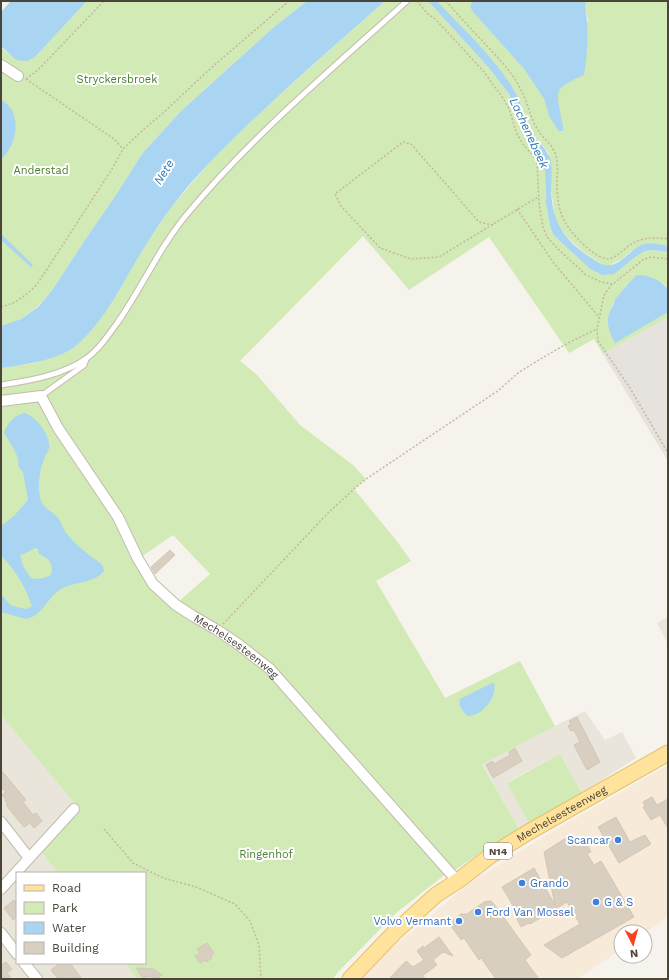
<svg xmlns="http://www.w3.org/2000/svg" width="669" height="980" viewBox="0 0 669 980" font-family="'Work Sans',sans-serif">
	<rect width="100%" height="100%" fill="#f6f3ec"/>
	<!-- residential -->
	<g fill="#eae5da">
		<polygon points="668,617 668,644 657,623"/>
		<polygon points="585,711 605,740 622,732 636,758 582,793 560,754 507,782 529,823 519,829 482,763"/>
		<polygon points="1,715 80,810 42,852 58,873 17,873 17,963 126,963 137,979 1,979"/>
	</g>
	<!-- commercial -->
	<polygon fill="#f7ead8" points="668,765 668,917 645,933 621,932 621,949 578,979 362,979 391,949 471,882 553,831"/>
	<!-- industrial -->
	<polygon fill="#e6e2dd" points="668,317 668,461 603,354"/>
	<!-- green -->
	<g fill="#d2eab5">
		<polygon points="87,1 307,1 274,27 180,112 142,154 116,195 87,237 53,289 38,306 21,319 1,326 1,47 16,60 34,58"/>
		<polygon points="385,1 428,1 489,68 509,94 515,106 523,131 528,140 542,155 545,172 546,203 550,226 553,234 590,269 602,275 645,251 652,250 668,252 668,289 664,284 636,275 615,299 608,317 615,342 668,312 668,317 603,354 594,339 569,353 489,237 409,290 363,236 240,361 257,375 300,425 353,465 366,479 354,489 396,540 411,561 376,581 445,698 520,661 555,726 482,764 519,829 486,849 452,872 287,682 178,602 210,574 173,535 141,557 60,426 48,399 38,401 114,521 128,549 148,583 172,609 254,661 285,690 447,873 396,913 338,972 333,979 137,979 126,963 145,963 145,873 58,873 42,852 80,810 1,715 1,368 35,363 59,354 116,295 149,239 174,204 211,161 259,113"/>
		<polygon points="437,1 472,1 470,7 473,12 524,69 544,99 552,122 559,107 557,96 588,20 585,5 587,1 668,1 668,246 652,243 631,251 622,259 608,266 604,265 591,257 581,250 567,237 561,229 555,217 551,189 550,161 548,152 534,136 529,128 521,104 515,91 462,28"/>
		<polygon points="560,754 582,793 529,823 507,783"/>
	</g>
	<!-- water -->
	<g fill="#a9d4f2" fill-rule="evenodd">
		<polygon points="11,1 87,1 34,58 27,61 16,60 1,46 1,12"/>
		<path d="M307,1H385C332,48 277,95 226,146C208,164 189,184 174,204C157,226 143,249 129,273C115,298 100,324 78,344C60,360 24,365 1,368V326L21,319L38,307L53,289L87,237L116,195L142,154L180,112L274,27Z"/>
		<path d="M428,1H437C462,28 496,59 514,90C523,104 524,121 533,134C539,143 547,149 550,159C553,169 551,179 551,189C552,219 562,238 587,255C592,258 597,262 602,264C618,271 630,248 644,244C652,242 660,244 668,246V252L652,250L645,251L635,257L614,274L602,275L590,269L561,242L553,234L550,226L546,203L545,172L542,155L528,140L523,131L515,106L509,94L489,68Z"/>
		<path d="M472,1H587L585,5C589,28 588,52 584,75C578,78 565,83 561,88C553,96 564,120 563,131H559L550,118L544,99L524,69L473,12L470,7Z"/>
		<path d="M1,99C4,102 10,106 12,110C20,129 14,146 1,160Z"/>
		<polygon points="1,234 33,265 31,267 1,240"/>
		<path d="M636,275C649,275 659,279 668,289V312L615,343C611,335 607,327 608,318C609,311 614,306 615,299Z"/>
		<path d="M25,413C36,417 51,435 49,448C48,452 45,456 44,459C39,472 37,488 41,501C44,509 53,512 58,518C62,523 63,530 67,534C76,546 90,555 101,564L103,567L104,571C93,584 75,581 61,589C47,597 43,616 26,619L1,612V595C6,597 6,602 11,605C15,607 22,608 27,609L32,606C27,590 14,567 1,556V526L14,516L28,500L23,472L18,466C21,457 9,441 4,433C7,423 15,415 25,413ZM35,548L38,549L39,554C49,558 54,564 51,575C45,578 38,580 31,578L23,566L20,555L26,553Z"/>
		<path d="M492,683H494C498,696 482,716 468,716C463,712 458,706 460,699Z"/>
	</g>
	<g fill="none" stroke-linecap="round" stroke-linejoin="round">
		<!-- stream -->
		<polyline stroke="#a9d4f2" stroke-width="2.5" points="537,149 545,168"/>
	</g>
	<!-- building -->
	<g fill="#d8cfc1" stroke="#d3c7b4">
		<polygon points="170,550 175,555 155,574 151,567"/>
		<polygon points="577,717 600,762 587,770 574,745 580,742 574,730 571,731 568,726 571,724 569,721"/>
		<polygon points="515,748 522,761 493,778 486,765 492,761 494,764 510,755 509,752"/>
		<polygon points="1,770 26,800 23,802 33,815 36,813 42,821 34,828 30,823 24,827 6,805 8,804 5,801 6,800 2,795 6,792 1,787"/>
		<polygon points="652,797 657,805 668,799 668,828 660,815 651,820 643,807 645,806 643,802"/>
		<polygon points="616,817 630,842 645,835 651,844 619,863 598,827"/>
		<polygon points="571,835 583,846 587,844 591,852 587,854 594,865 601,861 634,917 562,958 544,945 580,924 567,902 530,924 529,923 521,927 513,910 515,909 502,887 534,868 555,905 544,852"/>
		<polygon points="14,900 17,904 17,917 13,920 4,908"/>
		<polygon points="488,901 491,901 494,904 531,955 525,960 539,979 496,979 481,958 479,960 464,938 461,940 451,926 451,922 461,914 467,914 484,902"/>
		<polygon points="439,937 453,956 443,952 433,960 437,965 422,976 426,979 389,979 406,961 413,967 424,960 417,951 423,946 424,948"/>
		<polygon points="207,943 214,953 211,956 212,958 206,962 205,960 200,963 195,956 200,953 197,949"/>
		<polygon points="6,962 12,969 7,973 12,979 1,979 1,965"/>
		<polygon points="60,963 70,963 82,979 58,979 51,970"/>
		<polygon points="136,968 153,969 162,975 157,979 154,979 150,976 143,978"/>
	</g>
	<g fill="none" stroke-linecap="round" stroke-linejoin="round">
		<defs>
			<g id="service">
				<path d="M1,385C28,381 64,375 87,358C100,348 110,333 120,319C143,285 161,245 188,213C253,135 332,69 407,1"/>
				<polyline points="41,396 84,365 86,359"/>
			</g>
			<g id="minor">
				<polyline points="1,65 18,76"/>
				<path id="s1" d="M1,401L41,396L58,428L118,517L138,559L153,584L176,605L193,616L217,630L238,644L270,669L452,875L459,880"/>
				<polyline points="1,822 29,858"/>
				<polyline points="1,889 74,809"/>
				<polyline points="1,933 17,954"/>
				<polyline points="24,963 37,979"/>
			</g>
			<g id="primary">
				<path id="s2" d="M350,979L394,933L436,895L459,880L490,856L527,833L668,753"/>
			</g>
		</defs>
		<!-- service casing -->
		<use href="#service" stroke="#c2bbae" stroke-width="7"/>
		<!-- minor casing -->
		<use href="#minor" stroke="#c2bbae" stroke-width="12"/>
		<!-- primary casing -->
		<use href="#primary" stroke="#e6c16a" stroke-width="17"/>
		<!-- path -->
		<g stroke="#c4b79f" stroke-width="1.5" stroke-dasharray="2 2" stroke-linecap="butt">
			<polyline points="417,1 428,14 435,19 452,37 484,72 503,98 509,109 517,134 523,144 536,159 537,163 539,204 543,227 547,237 556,247 586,275 601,282 613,284 644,259 652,257 668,259"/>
			<path d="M446,1C459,16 473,31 487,46C499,59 512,72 520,88C528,102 530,118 538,130C542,137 549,142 553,149C558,157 558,169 557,179C557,207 560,221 580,241C587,248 598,258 608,259C615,258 620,253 626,248C639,237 652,237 668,239"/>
			<polyline points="26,79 114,139 123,149"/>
			<polyline points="26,79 38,70 104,1"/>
			<polyline points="517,209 553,262 599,317"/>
			<polyline points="493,225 479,222 411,144 403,142 335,194 341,206 380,248 411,259 439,257 538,197"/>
			<polyline points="612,284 604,295 597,329 598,341 630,388 668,453"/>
			<path d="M1,307C17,303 27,295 38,283L112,169L123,149L144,129L162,114L211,68L289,1"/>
			<polyline points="223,624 328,513 354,489 366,479 499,390 518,373 537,361 568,343 597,329"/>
			<polyline points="104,829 133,863 163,878 196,887 235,904 250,921 259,945 261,979"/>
		</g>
		<!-- service -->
		<use href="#service" stroke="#fff" stroke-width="5"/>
		<!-- minor -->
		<use href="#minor" stroke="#fff" stroke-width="10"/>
		<!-- primary -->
		<use href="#primary" stroke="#ffe39c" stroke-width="15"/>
	</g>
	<!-- markers -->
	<g fill="#3f7fe0" stroke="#fff" stroke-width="1.5">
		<circle cx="618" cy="840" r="4"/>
		<circle cx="522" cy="883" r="4"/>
		<circle cx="596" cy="902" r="4"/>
		<circle cx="478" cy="912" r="4"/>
		<circle cx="459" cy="921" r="4"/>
	</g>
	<g text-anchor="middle" stroke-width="4" stroke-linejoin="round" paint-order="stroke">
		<!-- shield labels -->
		<rect fill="#fff" stroke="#817c74" stroke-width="1" x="484" y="843" width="28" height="16" rx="3"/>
		<g font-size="10" font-weight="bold" fill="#4b4439">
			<text x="498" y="855">N14</text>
		</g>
		<!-- park labels -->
		<g font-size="11" fill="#4a7f2a" stroke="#fff">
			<text x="117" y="83">Stryckersbroek</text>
			<text x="41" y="174">Anderstad</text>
			<text x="266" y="858">Ringenhof</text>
		</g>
		<!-- street labels -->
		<g font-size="11" fill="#4b4439" stroke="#fff">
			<text dy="4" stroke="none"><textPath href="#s1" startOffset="364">Mechelsesteenweg</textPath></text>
			<text dy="4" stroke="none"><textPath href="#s2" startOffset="270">Mechelsesteenweg</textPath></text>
		</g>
		<!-- shop labels -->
		<g font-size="11" fill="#366cbe" stroke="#fff" text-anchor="start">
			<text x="610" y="844" text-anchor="end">Scancar</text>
			<text x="530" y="887">Grando</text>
			<text x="604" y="906">G &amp; S</text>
			<text x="486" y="916">Ford Van Mossel</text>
			<text x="451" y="925" text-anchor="end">Volvo Vermant</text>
		</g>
		<!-- water labels -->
		<g font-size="12" font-style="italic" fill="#2e7ab2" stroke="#fff">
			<text transform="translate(529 133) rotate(65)" y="4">Lachenebeek</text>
			<text transform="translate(164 172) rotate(-58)" y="4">Nete</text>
		</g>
	</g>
	<!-- border -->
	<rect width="669" height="980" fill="none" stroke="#4b4439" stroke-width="4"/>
	<!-- legend -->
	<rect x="16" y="872" width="130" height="92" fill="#ffffff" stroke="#b7b4b0"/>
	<rect x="24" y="885" width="20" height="6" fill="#ffe39c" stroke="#b7b4b0"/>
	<text x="52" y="892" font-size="12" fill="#4b4439">Road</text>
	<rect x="24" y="902" width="20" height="12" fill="#d2eab5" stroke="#b7b4b0"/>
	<text x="52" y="912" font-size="12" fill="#4b4439">Park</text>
	<rect x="24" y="922" width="20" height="12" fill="#a9d4f2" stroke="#b7b4b0"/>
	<text x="52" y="932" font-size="12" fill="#4b4439">Water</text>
	<rect x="24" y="942" width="20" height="12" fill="#d8cfc1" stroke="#b7b4b0"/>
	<text x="52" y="952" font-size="12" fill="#4b4439">Building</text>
	<!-- north arrow -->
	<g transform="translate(633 944) rotate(174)"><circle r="19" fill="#ffffff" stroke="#b7b4b0"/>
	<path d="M0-3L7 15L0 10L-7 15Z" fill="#fc3f1d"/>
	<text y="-6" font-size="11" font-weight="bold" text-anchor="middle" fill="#4b4439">N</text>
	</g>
</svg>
